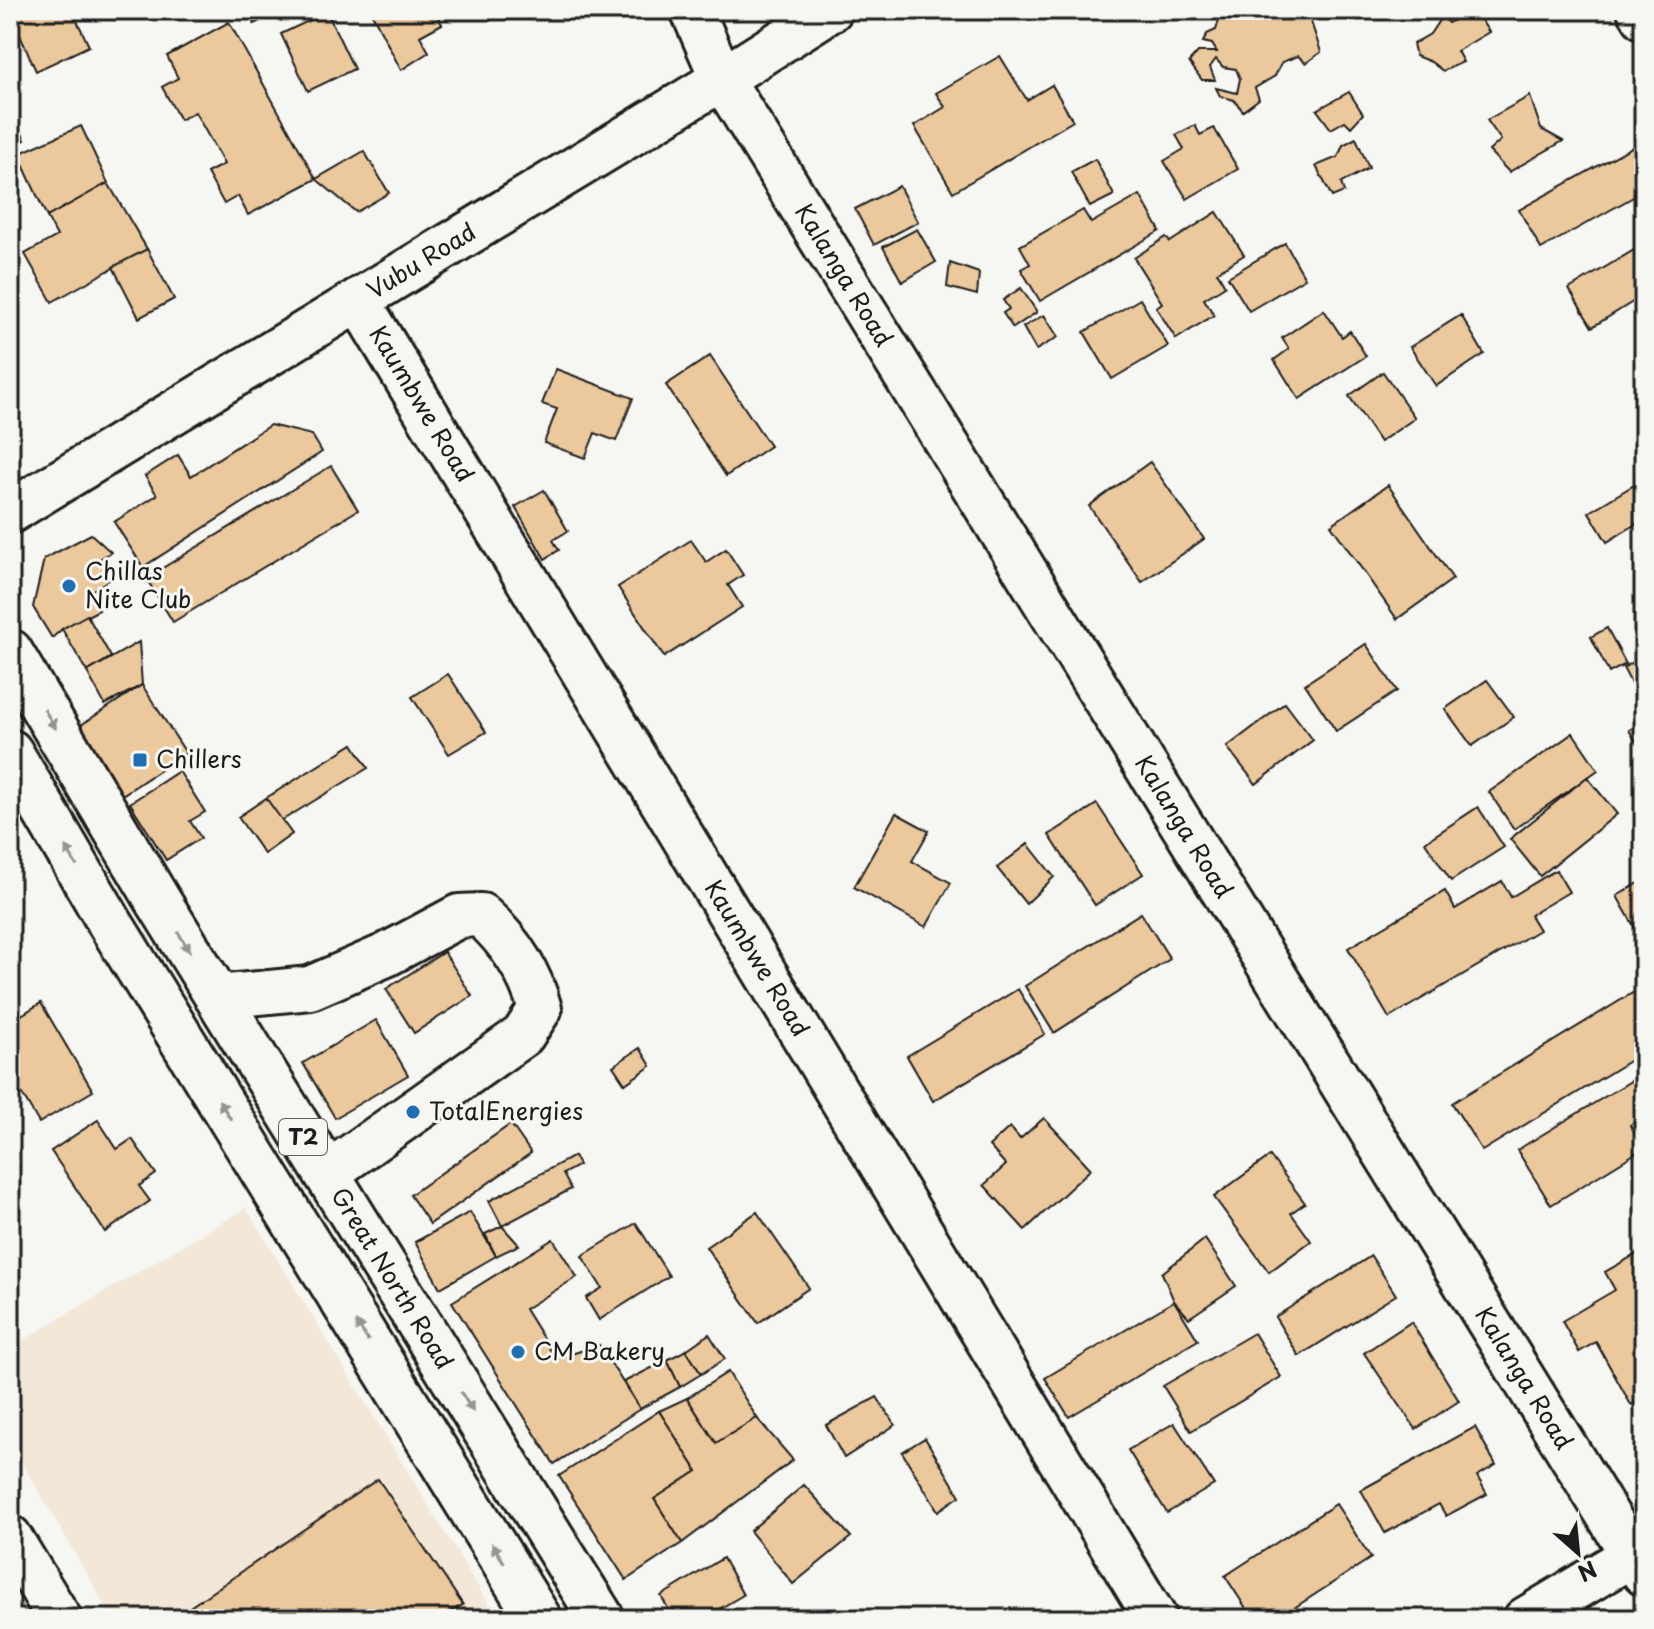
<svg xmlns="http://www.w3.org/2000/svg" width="1654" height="1629" viewBox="0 0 1654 1629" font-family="'Playpen Sans',sans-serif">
	<rect width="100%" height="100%" fill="#f6f6f2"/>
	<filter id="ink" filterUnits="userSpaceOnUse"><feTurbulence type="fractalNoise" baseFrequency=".0125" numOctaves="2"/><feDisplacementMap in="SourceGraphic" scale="16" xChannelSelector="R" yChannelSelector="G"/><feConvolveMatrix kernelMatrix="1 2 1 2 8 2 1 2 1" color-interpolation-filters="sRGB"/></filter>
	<g filter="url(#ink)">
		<!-- built -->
		<polygon fill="#f3e8d8" points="246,1208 498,1619 113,1619 10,1442 10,1348"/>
		<!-- building -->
		<g fill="#ecc99d" stroke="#1c1c1c" stroke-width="2">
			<polygon points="35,10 72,10 89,46 36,71 13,20"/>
			<polygon points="247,10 282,10 254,24"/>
			<polygon points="370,10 434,10 442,24 420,36 429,52 401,70"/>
			<polygon points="1209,10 1307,10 1321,52 1306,63 1298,56 1282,62 1275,76 1255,88 1259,99 1243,111 1234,100 1220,96 1216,88 1237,93 1240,79 1236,69 1223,67 1216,59 1210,67 1215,80 1202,80 1189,62 1198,52 1217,52 1212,44 1203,42 1207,34 1216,30 1219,20"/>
			<polygon points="1474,10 1489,32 1457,51 1463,62 1443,71 1431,62 1416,56 1413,44 1430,34 1442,16 1448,23"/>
			<polygon points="327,12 354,69 308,91 281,34"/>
			<polygon points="229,22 316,179 248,215 238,196 224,204 207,173 224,164 195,112 180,120 162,87 178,78 167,56"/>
			<polygon points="1000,56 1027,100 1052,85 1073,121 953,192 914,126 945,107 936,93"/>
			<polygon points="1349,92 1363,114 1351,127 1345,121 1331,129 1317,110"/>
			<polygon points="1530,96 1541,129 1563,141 1509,172 1489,151 1501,140 1487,120"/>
			<polygon points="15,119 25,140 10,147 10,122"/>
			<polygon points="1195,125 1200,135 1214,128 1238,169 1187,199 1164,161 1184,149 1176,135"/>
			<polygon points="81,126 108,183 47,217 18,154"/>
			<polygon points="1356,138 1369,168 1341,183 1344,192 1332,197 1316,166 1338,157 1343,145"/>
			<polygon points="1641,142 1644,148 1644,191 1541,249 1519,210"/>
			<polygon points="364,151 389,193 356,212 316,179"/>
			<polygon points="1095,159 1114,195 1090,207 1071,172"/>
			<polygon points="108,183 147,249 52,302 25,254 57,236 47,217"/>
			<polygon points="899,186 918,222 874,245 855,209"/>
			<polygon points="1140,195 1160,231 1040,301 1021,269 1030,264 1020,246 1083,210 1091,223"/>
			<polygon points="1217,212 1244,255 1217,272 1225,286 1204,299 1214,315 1176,339 1156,307 1162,303 1134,258 1166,237 1170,242"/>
			<polygon points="917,229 936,262 902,282 883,247"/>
			<polygon points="1285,243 1305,278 1249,311 1228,277"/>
			<polygon points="1644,244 1644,295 1592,327 1569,289"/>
			<polygon points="147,249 174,299 139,318 113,267"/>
			<polygon points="950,263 979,273 977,295 947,287"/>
			<polygon points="1021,288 1037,312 1013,328 1003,313 1009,309 1003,300"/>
			<polygon points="1140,299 1168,346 1112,379 1084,332"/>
			<polygon points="1324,310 1342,337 1350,331 1366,356 1299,399 1274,360 1289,349 1282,338"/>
			<polygon points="1044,315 1058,337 1036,350 1023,327"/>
			<polygon points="1461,315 1484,354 1436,386 1410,347"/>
			<polygon points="710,356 770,446 726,476 666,385"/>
			<polygon points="556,369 633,398 616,441 595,433 585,458 544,443 557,409 542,404"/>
			<polygon points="1383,372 1415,418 1380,442 1349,396"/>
			<polygon points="270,425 312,435 322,452 143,567 114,522 157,495 145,476 178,455 191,476"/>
			<polygon points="1150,462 1204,539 1142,582 1089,506"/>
			<polygon points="331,466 358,510 173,622 146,578"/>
			<polygon points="1644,479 1644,526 1641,521 1607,542 1589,512"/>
			<polygon points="1388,485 1453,579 1397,619 1331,525"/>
			<polygon points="544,490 568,531 553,540 559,550 545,559 515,507"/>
			<polygon points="91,534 111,552 100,559 112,578 88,593 99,610 62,629 52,638 33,607 44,559"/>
			<polygon points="691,540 706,562 726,549 743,575 728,585 742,607 664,657 618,587"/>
			<polygon points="87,615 111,657 87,672 62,629"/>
			<polygon points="1607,628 1626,664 1609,673 1591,637"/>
			<polygon points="139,642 142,685 105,705 87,672"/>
			<polygon points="1366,644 1397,691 1336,731 1305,684"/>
			<polygon points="1644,656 1644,686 1635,691 1623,668"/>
			<polygon points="448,674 486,732 449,754 412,697"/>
			<polygon points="1487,680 1514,717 1472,746 1445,709"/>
			<polygon points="142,685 186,753 122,795 78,727"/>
			<polygon points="1285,703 1313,740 1256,784 1227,747"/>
			<polygon points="1644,721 1644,754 1629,730"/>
			<polygon points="1573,733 1598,770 1514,829 1489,792"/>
			<polygon points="353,744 368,768 281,821 266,798"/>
			<polygon points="179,771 205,812 190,821 201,838 166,860 130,803"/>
			<polygon points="1587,777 1617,814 1540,876 1510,839"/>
			<polygon points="266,798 292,834 264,854 238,817"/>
			<polygon points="1097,804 1143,874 1095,905 1049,835"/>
			<polygon points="1478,807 1504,847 1451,881 1425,842"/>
			<polygon points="896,813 929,831 912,861 951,883 926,927 854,887"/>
			<polygon points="1028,844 1054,877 1026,904 997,868"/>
			<polygon points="1556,870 1569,892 1530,915 1539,930 1389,1018 1348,948 1445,891 1455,909 1502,881 1511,897"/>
			<polygon points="1644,880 1644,944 1617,896"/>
			<polygon points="1141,913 1170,959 1054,1033 1025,986"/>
			<polygon points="444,952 472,996 414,1033 386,989"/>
			<polygon points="1644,986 1644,1052 1482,1151 1452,1103"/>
			<polygon points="1018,989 1045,1034 933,1101 907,1056"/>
			<polygon points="41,1003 93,1091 39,1123 10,1074 10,1022"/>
			<polygon points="376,1020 408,1075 335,1118 303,1063"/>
			<polygon points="640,1048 651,1066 625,1084 613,1066"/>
			<polygon points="1644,1073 1644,1125 1640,1119 1630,1125 1644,1148 1551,1205 1517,1150"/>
			<polygon points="1044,1118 1091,1169 1025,1230 984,1185 1006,1165 989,1146 1010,1127 1020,1139"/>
			<polygon points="98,1120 117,1149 132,1139 156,1174 139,1186 150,1201 105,1232 51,1151"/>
			<polygon points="511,1124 531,1153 430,1224 410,1195"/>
			<polygon points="574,1156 579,1165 563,1174 571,1189 502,1226 489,1201"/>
			<polygon points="1270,1156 1305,1203 1291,1213 1311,1241 1269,1272 1214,1197"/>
			<polygon points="470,1212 496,1256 440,1288 415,1242"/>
			<polygon points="757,1212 809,1288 758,1323 706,1247"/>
			<polygon points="636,1223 669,1276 599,1320 586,1298 602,1288 582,1256"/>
			<polygon points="502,1226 519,1245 496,1256 485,1234"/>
			<polygon points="553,1239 577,1277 525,1309 556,1359 599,1345 640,1409 554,1464 452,1302"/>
			<polygon points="1205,1239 1236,1286 1189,1318 1174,1301 1162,1273"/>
			<polygon points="1642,1251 1644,1398 1631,1405 1596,1342 1579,1352 1562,1321 1615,1290 1605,1272"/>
			<polygon points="1371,1256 1396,1295 1299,1356 1275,1317"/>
			<polygon points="1174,1301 1198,1340 1069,1417 1045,1378"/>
			<polygon points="1411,1322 1459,1401 1416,1429 1364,1353"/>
			<polygon points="1254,1333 1281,1377 1191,1431 1163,1386"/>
			<polygon points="709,1334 725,1359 701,1374 686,1350"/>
			<polygon points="686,1350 701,1374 680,1387 667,1360"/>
			<polygon points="667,1360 680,1387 640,1409 624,1382"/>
			<polygon points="728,1372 757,1418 716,1443 687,1398"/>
			<polygon points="877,1397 895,1425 844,1458 826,1425"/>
			<polygon points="687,1398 716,1443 757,1418 793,1460 682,1543 654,1499 697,1471 659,1411"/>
			<polygon points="659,1411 697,1471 654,1499 682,1543 626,1580 559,1476"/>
			<polygon points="1174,1423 1214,1485 1167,1513 1128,1450"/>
			<polygon points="1475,1427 1496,1465 1477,1476 1487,1494 1446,1516 1439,1504 1385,1533 1361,1490"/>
			<polygon points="925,1438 960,1496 938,1511 902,1452"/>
			<polygon points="378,1479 463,1605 437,1619 289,1619 286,1616 283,1619 190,1619 184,1611"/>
			<polygon points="804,1485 851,1537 793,1584 750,1531"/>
			<polygon points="1336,1504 1371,1558 1277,1619 1253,1619 1225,1576"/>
			<polygon points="723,1558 743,1595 716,1611 724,1619 674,1619 661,1596"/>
		</g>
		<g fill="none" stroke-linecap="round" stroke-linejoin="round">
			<defs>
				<g id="minor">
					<path id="s1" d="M692,10L722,79L1644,1574"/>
					<polyline points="1639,10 1644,18"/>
					<path id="s2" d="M358,300L1156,1619"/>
					<path id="s3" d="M10,512L722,79L831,10"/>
					<path d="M217,997L310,988L386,955L459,916L481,915C510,941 530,972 540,1009L523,1035L326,1174"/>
					<polyline points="10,1537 60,1619"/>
					<polyline points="1525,1619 1644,1548"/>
				</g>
				<g id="major">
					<path id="s4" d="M10,652L157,899L602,1619"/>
					<polyline points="10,752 110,923 539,1619"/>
				</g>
			</defs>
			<!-- minor casing -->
			<use href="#minor" stroke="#1c1c1c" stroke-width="48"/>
			<!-- major casing -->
			<use href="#major" stroke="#1c1c1c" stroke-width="50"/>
			<!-- minor -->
			<use href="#minor" stroke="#f6f6f2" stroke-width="42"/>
			<!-- major -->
			<use href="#major" stroke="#f6f6f2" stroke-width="44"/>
		</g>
		<!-- one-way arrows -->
		<defs><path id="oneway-solid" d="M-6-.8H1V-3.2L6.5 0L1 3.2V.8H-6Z" transform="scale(2)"/></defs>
		<g fill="#949492">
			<use href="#oneway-solid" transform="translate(50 719) rotate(59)"/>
			<use href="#oneway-solid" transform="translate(71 856) rotate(-120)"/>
			<use href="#oneway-solid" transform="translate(184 942) rotate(59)"/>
			<use href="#oneway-solid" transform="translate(225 1110) rotate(-122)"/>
			<use href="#oneway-solid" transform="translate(362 1331) rotate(-122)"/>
			<use href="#oneway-solid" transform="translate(467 1402) rotate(58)"/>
			<use href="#oneway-solid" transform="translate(498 1553) rotate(-122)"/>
		</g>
	</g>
	<!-- markers -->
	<g fill="#1f6fb2" stroke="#f6f6f2" stroke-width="3">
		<circle cx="69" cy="586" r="8"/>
		<rect x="132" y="752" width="16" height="16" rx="4"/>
		<circle cx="413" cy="1112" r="8"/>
		<circle cx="518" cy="1352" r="8"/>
	</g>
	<g text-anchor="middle" stroke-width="6" stroke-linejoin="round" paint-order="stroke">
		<!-- shield labels -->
		<rect fill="#f6f6f2" stroke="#5d5d5c" stroke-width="2" x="279" y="1119" width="48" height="36" rx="6"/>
		<g font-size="22" font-weight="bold" fill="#1c1c1c">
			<text x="303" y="1145">T2</text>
		</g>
		<!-- street labels -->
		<g font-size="24" fill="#1c1c1c" stroke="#f6f6f2">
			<text dy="8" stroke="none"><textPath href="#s3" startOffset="482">Vubu Road</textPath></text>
			<text dy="8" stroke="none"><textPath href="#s1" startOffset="306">Kalanga Road</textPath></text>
			<text dy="8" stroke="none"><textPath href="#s2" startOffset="122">Kaumbwe Road</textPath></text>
			<text dy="8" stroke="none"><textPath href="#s1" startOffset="954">Kalanga Road</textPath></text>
			<text dy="8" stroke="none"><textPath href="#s2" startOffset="770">Kaumbwe Road</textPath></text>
			<text dy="8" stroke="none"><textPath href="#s4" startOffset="734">Great North Road</textPath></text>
			<text dy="8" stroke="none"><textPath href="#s1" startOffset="1602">Kalanga Road</textPath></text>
		</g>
		<!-- poi labels -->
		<g font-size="24" fill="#1c1c1c" stroke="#f6f6f2" text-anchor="start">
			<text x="85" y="580">Chillas<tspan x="85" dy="28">Nite Club</tspan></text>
			<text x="156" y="768">Chillers</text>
			<text x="429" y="1120">TotalEnergies</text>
			<text x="534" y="1360">CM Bakery</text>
		</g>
	</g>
	<!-- margin -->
	<rect width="1654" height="1629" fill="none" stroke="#f6f6f2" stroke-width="40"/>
	<rect x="20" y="20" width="1614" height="1589" fill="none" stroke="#1c1c1c" stroke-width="3" filter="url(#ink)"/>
	<!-- north arrow -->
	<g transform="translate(1578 1553) rotate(153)" stroke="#f6f6f2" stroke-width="6" paint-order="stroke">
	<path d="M0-6L14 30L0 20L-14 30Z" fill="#1c1c1c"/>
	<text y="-12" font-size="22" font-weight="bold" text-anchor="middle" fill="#1c1c1c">N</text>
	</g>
</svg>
